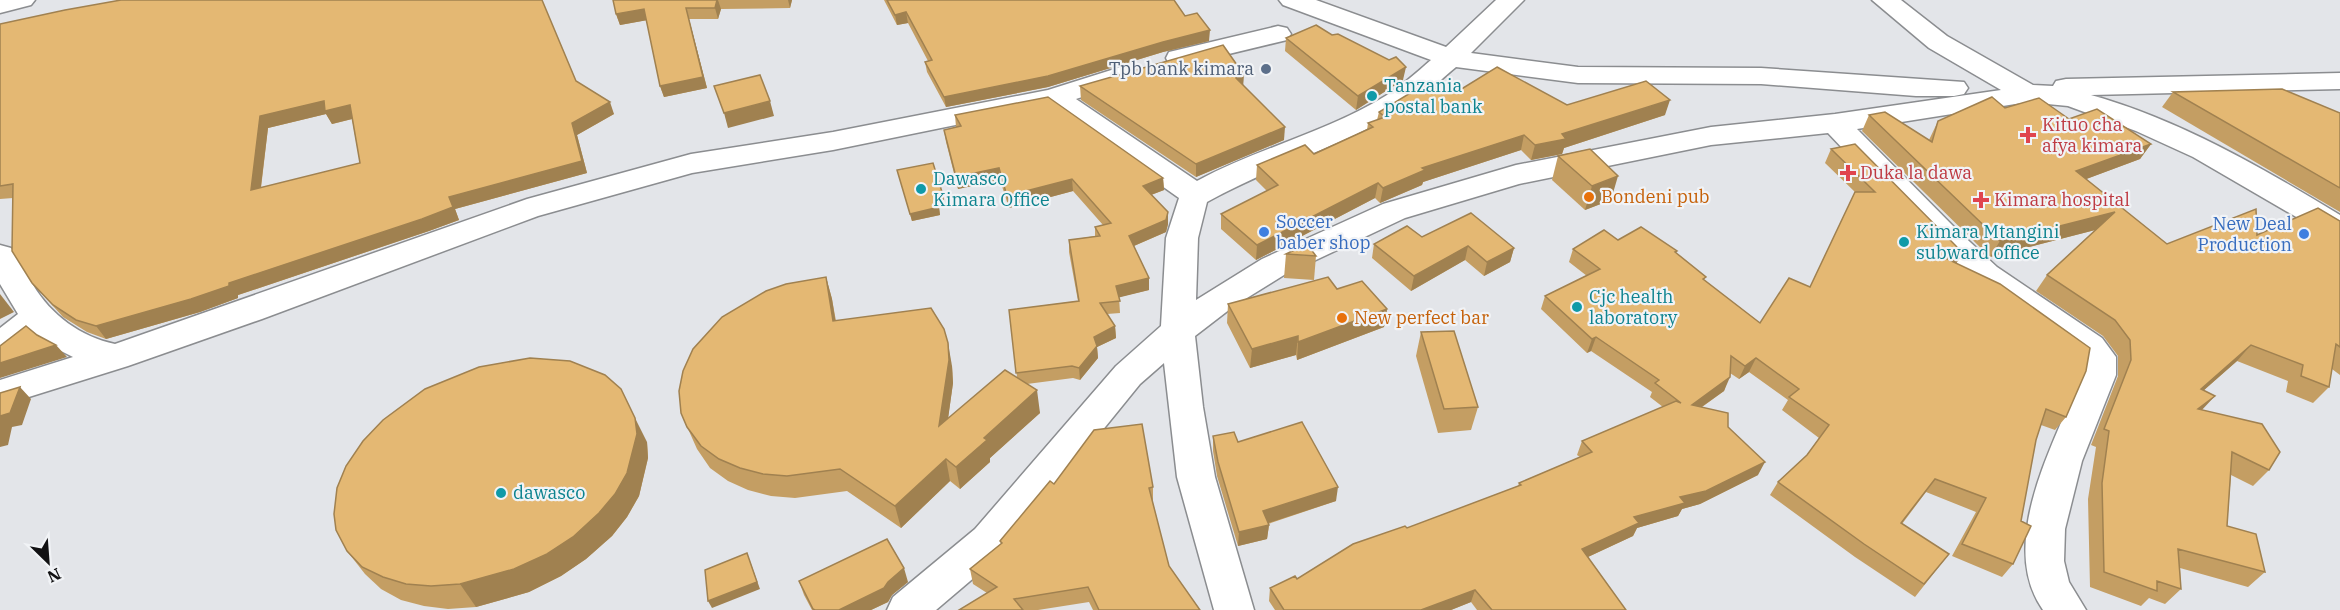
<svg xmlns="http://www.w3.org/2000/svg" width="2340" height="610" viewBox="0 0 2340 610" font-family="'IBM Plex Serif',serif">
	<rect width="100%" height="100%" fill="#e3e5e9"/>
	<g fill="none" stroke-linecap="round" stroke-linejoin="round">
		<defs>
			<g id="minor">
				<path d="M1279,0H1316L1446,47L1496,0H1524L1471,53L1578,67L1761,68L1964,82L1968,88L1964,94L1954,96H1916L1761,84L1578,83L1456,67C1440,80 1424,97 1406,108C1343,146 1271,166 1207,202L1198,238L1196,300L1262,259L1383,204L1516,165L1711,127L1835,114L2001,90L1929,48L1872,0H1901L1947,36L2033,85L2053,86L2056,81L2066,79L2340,73V89L2091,95C2180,120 2261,167 2340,215V240L2329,236L2193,157L2136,131L2068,106L2028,102L1857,129L1957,230L1997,267L2102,338L2116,357V375L2082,461L2065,529L2064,561L2069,582L2086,610H2043C2005,556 2037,479 2060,425C2069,404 2082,383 2082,360L1975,283L1935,246L1828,133L1711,145L1519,184L1405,218L1284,275L1234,306L1195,336L1203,407L1215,477L1254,610H1214L1177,477L1164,363L1140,384L1003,553L936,610H887L893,597L975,529L1116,366L1161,326L1166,238L1179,198L1049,106L833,150L692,173L538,216L262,319L128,366L0,406V380L73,357L49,345L37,335L12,355L0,359V328L18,314L0,284V245L11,248C20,260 26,273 33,285C51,315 81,337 115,344L527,199L691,154L833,132L1048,90L1124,66L1134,68L1138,74L1134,80L1076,99L1197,181C1258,148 1328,132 1387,95C1403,85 1417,72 1431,60L1283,5Z"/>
				<polygon points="1278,26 1287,28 1291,34 1287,40 1179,66 1169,64 1166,58 1169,52"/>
			</g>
			<polygon id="highway" points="0,0 35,0 31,5 0,13"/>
		</defs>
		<!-- minor casing -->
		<use href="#minor" stroke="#8b8d90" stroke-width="3"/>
		<!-- highway casing -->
		<use href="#highway" stroke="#8b8d90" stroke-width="3"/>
		<!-- minor -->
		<use href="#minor" fill="#fff" fill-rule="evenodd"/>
		<!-- highway -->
		<use href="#highway" fill="#fff" fill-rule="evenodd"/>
	</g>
	<!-- wall -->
	<g fill="#c49e63" fill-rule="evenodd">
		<polygon points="613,0 792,0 790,8 721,9 718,19 689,19 707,88 664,97 660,86 647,20 620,25 616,14"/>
		<polygon points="884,0 1174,0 1185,16 1209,41 1163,52 1048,87 946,107 927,72 925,62 928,61 908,23 897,25"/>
		<path d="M0,24L576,81L614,114L577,135L587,173L455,209L459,220L429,231L238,295V298L200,312L106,339L87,332L63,317L32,283L13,198L0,199ZM326,114L332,124L352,119L360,163L261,188L268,128Z"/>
		<polygon points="1286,38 1403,80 1356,110 1285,51"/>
		<polygon points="1243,85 1284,140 1196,177 1081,100 1080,86"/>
		<polygon points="1432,90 1665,115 1564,148 1562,154 1531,160 1521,150 1423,182 1422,185 1380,203 1375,198 1256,260 1221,229 1221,214 1267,191 1256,180 1257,165 1314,154 1367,130 1368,123 1377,120 1379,112"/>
		<polygon points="2173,92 2340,113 2340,212 2162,107"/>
		<polygon points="2005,108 2069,119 2151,144 2140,159 2086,179 2167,244 2257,235 2340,221 2340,375 2332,369 2329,387 2313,403 2286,392 2288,381 2237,361 2203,391 2202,410 2269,470 2253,486 2231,475 2227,526 2265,572 2248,587 2180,568 2181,589 2165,604 2149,598 2141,606 2090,587 2088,499 2096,447 2091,445 2118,376 2118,356 2103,336 2036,291 2047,275 2095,230 1990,257 1862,131 1869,115 1929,140 1938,121"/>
		<polygon points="955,115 1163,178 1164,190 1151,195 1168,212 1168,224 1166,232 1134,246 1149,278 1149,290 1119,297 1120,313 1107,314 1115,326 1116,338 1097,347 1098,358 1080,380 1073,378 1027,384 1040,413 990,458 990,462 960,489 950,481 901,528 847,491 795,498 771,496 748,490 728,481 710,468 697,449 681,413 826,277 832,299 836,321 952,366 953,383 948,418 1017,377 1009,310 1078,301 1069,252 1069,240 1095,236 1095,227 1103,225 1073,191 1009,208 1000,180 958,189 946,142 944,130 956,127"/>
		<polygon points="1831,149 1957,263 2066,417 2055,430 2041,425 2036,440 2013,564 2002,577 1952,556 1976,512 1926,492 1902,524 1949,554 1915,597 1855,557 1770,495 1778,482 1807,455 1819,438 1782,410 1788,400 1749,372 1739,379 1730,373 1724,391 1702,407 1728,427 1758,475 1700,504 1682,509 1678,516 1637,528 1633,536 1588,557 1626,610 1477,610 1471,602 1451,610 1275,610 1269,601 1270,588 1297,579 1407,528 1518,486 1519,483 1580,457 1577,455 1582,441 1663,407 1650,397 1652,392 1591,351 1587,353 1541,309 1545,296 1587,276 1569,262 1573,249 1618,240 1677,251 1676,253 1706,277 1704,280 1760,323 1810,287 1855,192 1825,163"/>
		<polygon points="1558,156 1611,200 1585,210 1552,180"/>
		<polygon points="897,170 942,192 944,200 938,201 940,215 912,221"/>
		<polygon points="1422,237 1514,248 1510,262 1484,276 1465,260 1411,291 1372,258 1374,244"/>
		<polygon points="1286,254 1316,256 1314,280 1284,278"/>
		<polygon points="1337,289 1387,309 1384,327 1297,360 1296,355 1250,368 1227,323 1228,304"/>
		<polygon points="1421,332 1478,407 1471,430 1438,433 1416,356"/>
		<polygon points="1213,436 1238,442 1336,501 1268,524 1269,525 1267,539 1238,546 1217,476 1213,451"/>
		<polygon points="647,442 648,458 639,496 627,517 612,536 586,559 561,576 529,592 476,607 448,609 424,606 401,600 381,589 365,574 347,551"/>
		<polygon points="1054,484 1153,487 1153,503 1169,566 1200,610 1093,610 1089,602 1038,610 959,610 987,593 973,584 970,569 1001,544 1000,541"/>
		<polygon points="799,581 908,582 892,595 888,602 871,610 812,610 804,595"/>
	</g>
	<!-- shaded-wall -->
	<g fill="#a08150">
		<polygon points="717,0 718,0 721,9 718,19 715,8"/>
		<polygon points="788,0 792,0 790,8"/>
		<polygon points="686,8 707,88 664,97 660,86"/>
		<polygon points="644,9 648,20 620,25 616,14"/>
		<polygon points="906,12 908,23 897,25 895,15"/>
		<polygon points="1210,30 1209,41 1163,52 1048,87 946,107 944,97"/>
		<polygon points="1406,67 1403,80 1356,110 1358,96"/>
		<polygon points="1244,75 1243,88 1236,78"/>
		<polygon points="1670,100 1665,115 1564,148 1562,154 1531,160 1535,145 1562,134"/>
		<polygon points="324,101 350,105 356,118 332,124 326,114 268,128 259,202 251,190 260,116"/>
		<polygon points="770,101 774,116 728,128 724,113"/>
		<polygon points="610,102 614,114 577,135 587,173 455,209 459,220 429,231 238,295 238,298 200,312 106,339 96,326 229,283 449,197 572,123"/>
		<polygon points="1285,127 1284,140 1196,177 1196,164"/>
		<polygon points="1524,135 1521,150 1423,182 1422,185 1380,203 1383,188 1422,168"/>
		<polygon points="2151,144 2140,159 2065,187 2076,171"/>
		<polygon points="999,168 1000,180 958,189 956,177"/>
		<polygon points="1618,176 1611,200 1585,210 1592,186"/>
		<polygon points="1163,178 1164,190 1143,198 1143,186"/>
		<polygon points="1072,179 1073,191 1009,208 1007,196"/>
		<polygon points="1378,183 1375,198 1256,260 1257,245"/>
		<polygon points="942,192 944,200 937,201 936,194"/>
		<polygon points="939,207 940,215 912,221 910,214"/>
		<polygon points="1168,212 1168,224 1166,232 1129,248 1129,236"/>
		<polygon points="2115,212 2103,228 1990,257 2000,241"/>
		<polygon points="1468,246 1465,260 1411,291 1414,276"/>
		<polygon points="1514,248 1510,262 1484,276 1487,262"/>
		<polygon points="1963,253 1954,267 1945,258"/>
		<polygon points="826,277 832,299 839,344 833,321"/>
		<polygon points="1149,278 1149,290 1117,298 1116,286"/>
		<polygon points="0,294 14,312 0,319"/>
		<polygon points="1387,309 1384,327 1297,360 1298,342"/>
		<polygon points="1115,326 1116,338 1097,347 1098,358 1080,380 1079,368 1094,337"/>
		<polygon points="1298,336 1296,355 1250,368 1252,349"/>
		<polygon points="1596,337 1591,351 1587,353 1592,339"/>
		<polygon points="948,343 952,366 953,383 944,448 939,426"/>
		<polygon points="56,345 67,357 0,378 0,363"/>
		<polygon points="2251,345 2237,361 2187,405 2201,389"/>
		<polygon points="1756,358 1749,372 1739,379 1745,366"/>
		<polygon points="1730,377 1724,391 1686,418 1692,405"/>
		<polygon points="20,387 31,399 22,425 12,427 8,445 0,447 0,416"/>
		<polygon points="1037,390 1040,413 990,458 990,462 960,489 956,467 984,438"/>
		<polygon points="2215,396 2200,412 2198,409"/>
		<polygon points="635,418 647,442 648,458 639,496 627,517 612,536 586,559 561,576 529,592 476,607 460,584"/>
		<polygon points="946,459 950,481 901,528 895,506"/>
		<polygon points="1765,462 1758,475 1700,504 1682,509 1678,516 1637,528 1633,536 1577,562 1582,549 1634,517"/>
		<polygon points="1338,487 1336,501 1262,525 1263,511"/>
		<polygon points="1269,525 1267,539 1238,546 1239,532"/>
		<polygon points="747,553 760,589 712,608 708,601"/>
		<polygon points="904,568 908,582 892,595 888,602 871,610 839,610 888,582"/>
		<polygon points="1475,590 1471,602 1451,610 1421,610"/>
	</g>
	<!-- building -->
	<g fill="#e4b873" stroke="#a08150" stroke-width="1.5" fill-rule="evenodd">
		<path d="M121,0H542L576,81L610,102L572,123L582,161L449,197L453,207L422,219L229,283V286L191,299L96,326L76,320L53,305L32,283L12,251L13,184L0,186V24L65,10ZM324,101L325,111L350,105L360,163L251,190L260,116Z"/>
		<polygon points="613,0 717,0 715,8 686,8 703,77 660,86 644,9 616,14"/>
		<polygon points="887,0 1174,0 1185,16 1197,13 1210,30 1163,42 1048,76 944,97 925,62 932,60 906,12 895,15"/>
		<polygon points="1316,25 1332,35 1338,34 1389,60 1396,57 1406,67 1358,96 1286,38"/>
		<polygon points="1223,45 1244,75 1236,78 1285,127 1196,164 1080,86"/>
		<polygon points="1497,67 1567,105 1646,81 1670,100 1562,134 1566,139 1535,145 1524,135 1422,168 1425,170 1383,188 1378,183 1257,245 1221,214 1278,185 1257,165 1305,145 1314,154 1373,127 1368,123 1385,117 1379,112 1425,84 1432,90 1443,85 1455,93"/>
		<polygon points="760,75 770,101 724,113 714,86"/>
		<polygon points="2282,89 2340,113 2340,188 2173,92"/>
		<polygon points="1048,97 1163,178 1143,186 1168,212 1166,220 1129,236 1149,278 1116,286 1120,301 1100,303 1115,326 1094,337 1097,346 1079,368 1072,366 1016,373 1009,310 1079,301 1069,240 1100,236 1095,227 1111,223 1072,179 1007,196 999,168 956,177 944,130 961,126 955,115"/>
		<polygon points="1992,97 2005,108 2039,98 2069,119 2097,109 2151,144 2076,171 2167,244 2256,209 2257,235 2318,208 2340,221 2340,347 2336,344 2329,387 2301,376 2303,365 2251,345 2201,389 2215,396 2198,409 2262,424 2280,452 2269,470 2232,452 2227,526 2256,534 2265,572 2178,549 2181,589 2157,581 2157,591 2104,572 2102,483 2109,431 2104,429 2131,360 2130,340 2115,320 2047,275 2115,212 2000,241 1869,115 1885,112 1932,142 1938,121"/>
		<polygon points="1855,144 1963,253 1945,258 2000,284 2090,348 2086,371 2066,417 2046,409 2036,440 2021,521 2031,526 2013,564 1962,544 1986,498 1935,479 1901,523 1949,554 1924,584 1864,544 1778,482 1807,455 1829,425 1789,397 1799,389 1756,358 1745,366 1731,356 1730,377 1692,405 1728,413 1728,427 1765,462 1706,491 1680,497 1685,503 1634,517 1639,523 1582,549 1626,610 1492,610 1475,590 1421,610 1284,610 1270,588 1295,576 1297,579 1353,544 1405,526 1407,528 1521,485 1519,483 1592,452 1582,441 1676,401 1681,403 1655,383 1659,380 1596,337 1592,339 1545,296 1600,269 1573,249 1604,230 1618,240 1641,227 1677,251 1675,252 1706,277 1703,279 1760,323 1789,278 1810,287 1855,192 1875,192 1831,149"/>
		<polygon points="1590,149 1618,176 1592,186 1558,156"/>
		<polygon points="933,163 942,192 936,194 939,207 910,214 897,170"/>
		<polygon points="1471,213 1514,248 1487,262 1468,246 1414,276 1374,244 1407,226 1422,237"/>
		<polygon points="1307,244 1316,256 1286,254"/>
		<polygon points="826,277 833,321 931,308 944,329 948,343 949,360 939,426 1005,370 1037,390 984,438 987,440 956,467 946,459 895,506 840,469 787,476 763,474 740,468 719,459 701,446 687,427 681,413 679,391 683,371 693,349 722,317 766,291 786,284"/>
		<polygon points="1328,277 1337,289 1362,281 1387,309 1298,342 1298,336 1252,349 1228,304"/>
		<polygon points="26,326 37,335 56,345 0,363 0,346"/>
		<polygon points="1454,331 1478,407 1444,409 1421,332"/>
		<polygon points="530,358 570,361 605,375 621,389 635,418 637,434 627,473 615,494 599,513 573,537 547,554 514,569 460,584 431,586 406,584 383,577 362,567 347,551 336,530 334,514 337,488 346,466 363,441 383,420 425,389 479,367"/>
		<polygon points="20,387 10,413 0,416 0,417 0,393"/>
		<polygon points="1302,422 1338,487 1263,511 1269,525 1239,532 1218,462 1213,436 1234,432 1238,442"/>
		<polygon points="1142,424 1153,487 1149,488 1169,566 1200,610 1099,610 1088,587 1014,599 1023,610 959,610 997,587 970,569 1002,543 1000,541 1050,481 1054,484 1094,430"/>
		<polygon points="887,539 904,568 888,582 884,588 839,610 815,610 813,609 799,581"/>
		<polygon points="747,553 757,582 708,601 705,570"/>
	</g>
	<!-- markers -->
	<circle fill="#5c6f8a" stroke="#f1f3f6" stroke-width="2" cx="1266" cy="69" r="6"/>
	<g fill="#0f9aa8" stroke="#f1f3f6" stroke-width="2">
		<circle cx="1372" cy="96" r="6"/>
		<circle cx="921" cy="189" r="6"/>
		<circle cx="1904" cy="242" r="6"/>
		<circle cx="1577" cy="307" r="6"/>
		<circle cx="501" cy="493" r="6"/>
	</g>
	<g fill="#e0444e" stroke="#f1f3f6" stroke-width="2">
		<path d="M2025 126h6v6h6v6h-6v6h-6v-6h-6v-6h6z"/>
		<path d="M1845 164h6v6h6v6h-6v6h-6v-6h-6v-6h6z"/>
		<path d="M1978 191h6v6h6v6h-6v6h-6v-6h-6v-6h6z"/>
	</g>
	<g fill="#e8710a" stroke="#f1f3f6" stroke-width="2">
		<circle cx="1589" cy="197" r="6"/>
		<circle cx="1342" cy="318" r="6"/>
	</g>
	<g fill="#3f7fe0" stroke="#f1f3f6" stroke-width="2">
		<circle cx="1264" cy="232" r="6"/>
		<circle cx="2304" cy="234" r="6"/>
	</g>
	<g text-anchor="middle" stroke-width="4.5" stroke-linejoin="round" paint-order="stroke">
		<!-- service labels -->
		<g font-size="18" fill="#4e5e75" stroke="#f1f3f6" text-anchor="end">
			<text x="1254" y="75">Tpb bank kimara</text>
		</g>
		<!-- culture labels -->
		<g font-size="18" fill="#0d838f" stroke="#f1f3f6" text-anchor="start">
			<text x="1384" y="92">Tanzania<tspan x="1384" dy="21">postal bank</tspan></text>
			<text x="933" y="185">Dawasco<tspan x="933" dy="21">Kimara Office</tspan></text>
			<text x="1916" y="238">Kimara Mtangini<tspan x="1916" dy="21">subward office</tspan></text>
			<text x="1589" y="303">Cjc health<tspan x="1589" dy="21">laboratory</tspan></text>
			<text x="513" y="499">dawasco</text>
		</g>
		<!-- health labels -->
		<g font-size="18" fill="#be3a42" stroke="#f1f3f6" text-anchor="start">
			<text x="2042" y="131">Kituo cha<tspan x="2042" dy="21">afya kimara</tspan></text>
			<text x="1860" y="179">Duka la dawa</text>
			<text x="1994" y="206">Kimara hospital</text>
		</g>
		<!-- food labels -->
		<g font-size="18" fill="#c56008" stroke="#f1f3f6" text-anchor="start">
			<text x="1601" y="203">Bondeni pub</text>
			<text x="1354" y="324">New perfect bar</text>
		</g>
		<!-- shop labels -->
		<g font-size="18" fill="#366cbe" stroke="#f1f3f6" text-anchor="start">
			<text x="1276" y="228">Soccer<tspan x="1276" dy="21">baber shop</tspan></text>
			<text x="2292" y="230" text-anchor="end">New Deal<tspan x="2292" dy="21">Production</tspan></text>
		</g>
	</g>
	<!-- north arrow -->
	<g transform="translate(48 562) rotate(155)" stroke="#f1f3f6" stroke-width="4.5" paint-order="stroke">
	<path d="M0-4.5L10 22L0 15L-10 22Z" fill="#111113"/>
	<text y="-9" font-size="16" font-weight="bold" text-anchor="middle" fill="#111113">N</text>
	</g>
</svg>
